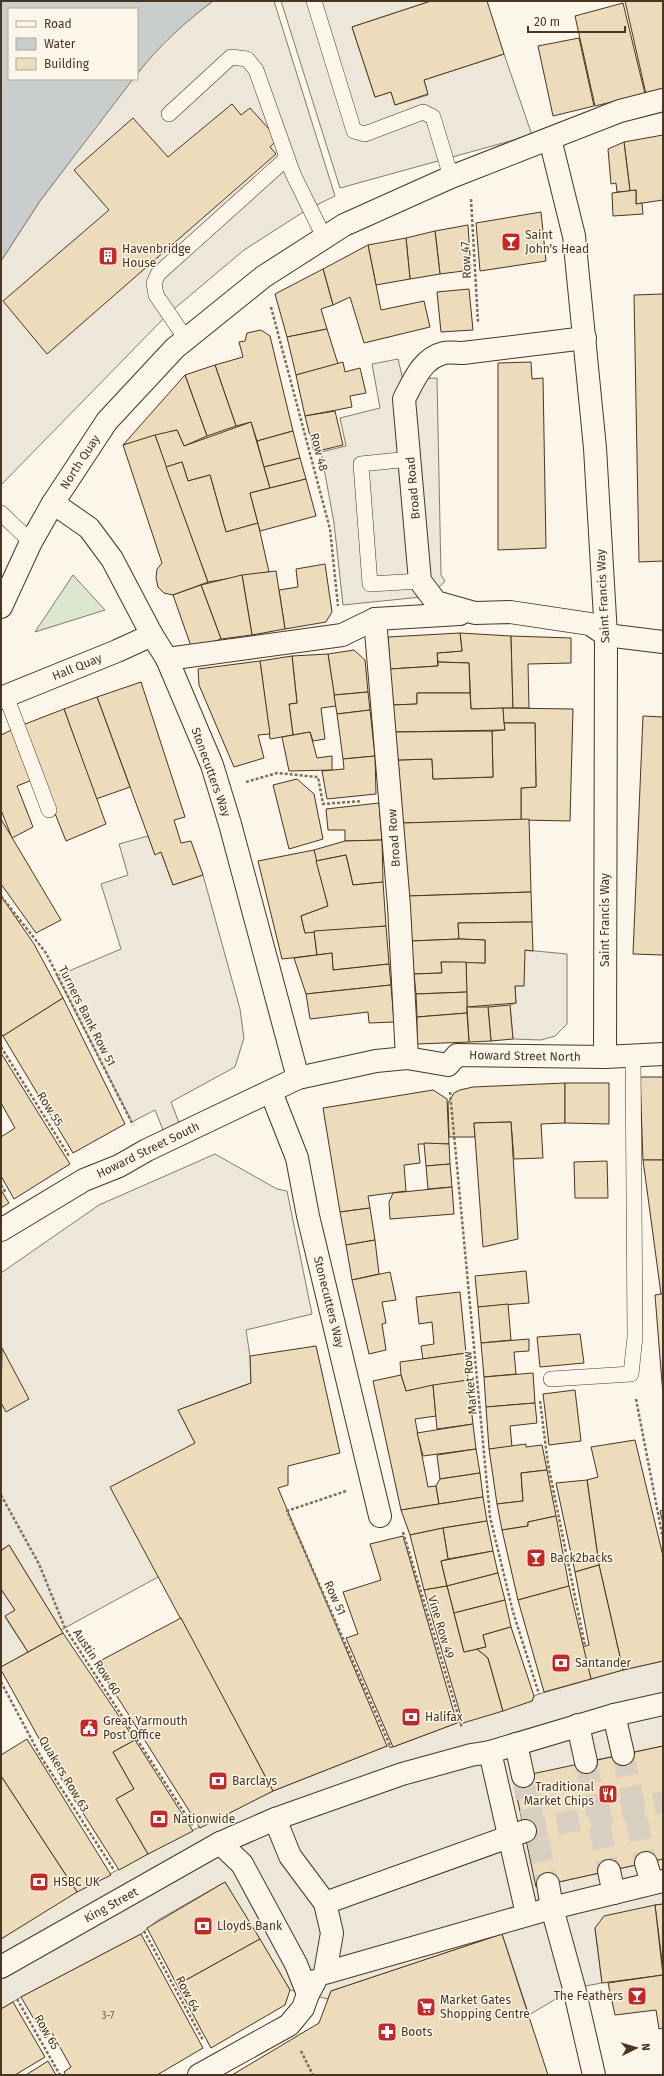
<svg xmlns="http://www.w3.org/2000/svg" width="664" height="2076" viewBox="0 0 664 2076" font-family="'Fira Sans',sans-serif">
	<rect width="100%" height="100%" fill="#fbf6e9"/>
	<!-- green -->
	<polygon fill="#dce7d0" stroke="#887966" points="73,575 105,610 35,632"/>
	<!-- parking -->
	<g fill="#ede7d9" stroke="#887966">
		<polygon points="213,1 274,1 335,196 308,209 244,250 168,314 1,485 1,261 40,201 113,104 133,79 137,79 137,74 156,50 184,23"/>
		<polygon points="281,1 431,1 352,27 375,97 391,92 395,105 428,95 424,80 504,54 532,135 340,188"/>
		<polygon points="398,359 403,380 437,378 441,575 445,581 431,596 343,605 334,523 321,452 346,446 340,418 380,408 372,364"/>
		<polygon points="148,836 155,854 161,852 173,885 203,875 240,1009 244,1038 235,1067 171,1102 183,1133 167,1140 155,1110 132,1122 57,976 121,949 101,884 128,875 119,844"/>
		<polygon points="525,950 567,954 567,1024 555,1036 541,1040 513,1039 510,1005 516,1003 515,986"/>
		<polygon points="215,1154 277,1189 287,1191 312,1314 246,1330 250,1356 251,1383 178,1410 195,1443 158,1577 61,1630 9,1545 1,1550 1,1273 99,1205"/>
		<polygon points="1,1589 15,1610 5,1617 28,1652 1,1667"/>
		<polygon points="663,1661 663,1746 586,1762 536,1887 663,1859 663,1904 655,1905 595,1928 602,1983 574,1988 529,2015 502,1934 331,1991 328,1999 290,1990 225,1882 158,1920 141,1934 21,1997 1,2009 1,1939 70,1895 185,1834 273,1791 387,1746 393,1747 457,1723 532,1701 534,1696 539,1694 623,1670"/>
	</g>
	<!-- water -->
	<path fill="#c9cecd" stroke="#887966" d="M1,1H213C183,24 161,44 137,74V9H9V79H133L40,201L1,261Z"/>
	<!-- building -->
	<g fill="#ecdcbc" stroke="#4a3520">
		<polygon points="431,1 487,1 504,54 424,80 428,94 395,105 391,92 375,97 352,27"/>
		<polygon points="625,1 663,1 663,90 646,94"/>
		<polygon points="623,3 645,94 595,106 575,16"/>
		<polygon points="579,38 594,106 553,116 538,46"/>
		<polygon points="232,104 241,115 250,108 278,139 270,147 276,154 47,354 3,301 109,210 74,170 133,118 168,157"/>
		<polygon points="663,135 663,200 636,204 636,190 630,191 624,142"/>
		<polygon points="624,142 630,191 617,192 616,183 611,184 608,149"/>
		<polygon points="636,190 636,204 642,203 643,214 613,216 612,193"/>
		<polygon points="541,212 546,261 480,271 476,223"/>
		<polygon points="468,225 471,270 440,274 435,231"/>
		<polygon points="435,231 440,274 410,279 406,238"/>
		<polygon points="406,238 410,279 376,285 368,245"/>
		<polygon points="368,245 381,310 424,301 430,327 364,343 350,297 333,305 323,269"/>
		<polygon points="323,269 333,305 321,309 327,329 287,337 275,294"/>
		<polygon points="469,289 473,330 441,332 437,292"/>
		<polygon points="663,294 663,561 639,562 634,295"/>
		<polygon points="327,329 338,364 296,375 287,337"/>
		<polygon points="261,330 270,336 293,431 257,441 251,422 236,426 215,365 243,357 239,342 245,341 247,333"/>
		<polygon points="343,362 345,372 360,368 366,393 350,396 352,407 305,416 296,375"/>
		<polygon points="531,362 532,379 543,378 546,548 498,550 498,363"/>
		<polygon points="215,365 236,426 207,436 185,375"/>
		<polygon points="185,375 207,436 184,446 177,430 123,445"/>
		<polygon points="335,411 343,445 314,452 305,416"/>
		<polygon points="251,422 270,488 250,493 258,523 226,532 210,475 188,481 182,462 166,467 155,435 177,430 184,446"/>
		<polygon points="293,431 300,458 264,467 257,441"/>
		<polygon points="155,435 208,582 173,595 164,593 158,587 156,578 157,569 162,563 123,445"/>
		<polygon points="300,458 306,479 270,488 264,467"/>
		<polygon points="182,462 188,481 210,475 226,532 258,523 269,572 208,582 166,467"/>
		<polygon points="306,479 316,516 260,531 250,493"/>
		<polygon points="325,564 332,612 326,622 285,629 279,590 298,587 296,569"/>
		<polygon points="276,571 285,629 252,635 242,575"/>
		<polygon points="242,575 252,635 221,639 201,585"/>
		<polygon points="201,585 221,639 192,649 173,595"/>
		<polygon points="460,633 511,636 513,708 471,709 469,663 438,662 437,653 462,651"/>
		<polygon points="460,633 462,651 437,653 438,666 390,669 388,637"/>
		<polygon points="511,636 571,638 571,663 528,664 529,708 513,708"/>
		<polygon points="354,650 365,660 368,692 334,695 328,654"/>
		<polygon points="328,654 336,706 321,708 325,739 313,741 310,732 293,735 289,704 297,703 292,656"/>
		<polygon points="292,656 297,703 289,704 293,735 270,739 260,661"/>
		<polygon points="260,661 270,734 258,735 264,758 234,767 199,685 198,669"/>
		<polygon points="438,662 469,663 470,693 417,693 417,704 392,705 390,669 438,666"/>
		<polygon points="141,682 185,817 174,820 181,843 191,841 203,875 173,885 161,852 155,855 97,697"/>
		<polygon points="368,692 370,710 337,714 334,695"/>
		<polygon points="417,693 470,693 471,709 503,708 505,730 394,732 392,705 417,704"/>
		<polygon points="97,697 130,787 96,799 64,709"/>
		<polygon points="503,708 573,709 570,821 521,820 521,788 536,787 535,723 504,723"/>
		<polygon points="64,709 106,824 66,841 20,726"/>
		<polygon points="370,710 375,756 343,759 337,714"/>
		<polygon points="643,716 663,717 663,955 633,954"/>
		<polygon points="504,723 535,723 536,787 521,788 521,820 403,823 398,760 432,759 433,779 493,777 492,731 505,730"/>
		<polygon points="20,726 35,779 17,786 33,827 12,838 1,810 1,735"/>
		<polygon points="492,731 493,777 433,779 432,759 398,760 394,732"/>
		<polygon points="310,732 317,758 332,756 332,770 289,771 282,737"/>
		<polygon points="375,756 376,794 327,799 322,771 344,769 343,759"/>
		<polygon points="297,779 314,794 323,839 289,849 273,785"/>
		<polygon points="379,803 382,840 345,841 345,830 328,830 326,809"/>
		<polygon points="1,819 61,920 36,933 1,884"/>
		<polygon points="529,819 531,892 408,896 403,823"/>
		<polygon points="382,840 383,882 353,885 346,855 316,861 314,850 345,841"/>
		<polygon points="314,850 328,906 301,916 305,933 314,931 317,955 282,959 258,861"/>
		<polygon points="346,855 353,885 383,882 386,926 305,933 301,916 328,906 316,861"/>
		<polygon points="531,892 532,922 458,923 459,939 411,941 408,896"/>
		<polygon points="1,896 34,944 63,998 3,1036 1,1033"/>
		<polygon points="532,922 533,951 525,950 524,986 515,986 516,1003 467,1007 466,962 485,963 485,940 459,939 458,923"/>
		<polygon points="386,926 389,964 333,970 332,953 317,955 314,931"/>
		<polygon points="459,939 485,940 485,963 441,962 442,973 414,974 411,941"/>
		<polygon points="332,953 333,970 389,964 391,985 306,994 294,958"/>
		<polygon points="441,962 466,962 467,992 416,994 414,974 442,973"/>
		<polygon points="391,985 394,1022 369,1023 368,1012 310,1019 306,994"/>
		<polygon points="467,992 467,1013 417,1017 416,994"/>
		<polygon points="63,998 125,1124 73,1153 3,1036"/>
		<polygon points="510,1005 513,1039 491,1041 488,1007"/>
		<polygon points="467,1007 488,1007 491,1041 469,1042"/>
		<polygon points="467,1013 469,1042 417,1044 417,1017"/>
		<polygon points="1,1053 70,1164 14,1199 1,1176 1,1137 15,1128 1,1103"/>
		<polygon points="640,1077 663,1077 663,1160 643,1160"/>
		<polygon points="565,1083 565,1123 541,1124 543,1158 514,1159 511,1122 474,1123 475,1137 449,1137 448,1103 454,1093 460,1090 473,1087"/>
		<polygon points="565,1083 609,1083 609,1124 565,1123"/>
		<polygon points="433,1090 447,1099 449,1144 418,1144 420,1163 404,1165 406,1191 368,1196 370,1208 340,1212 323,1108"/>
		<polygon points="511,1122 518,1239 483,1247 474,1123"/>
		<polygon points="424,1143 449,1144 450,1164 426,1166"/>
		<polygon points="643,1160 663,1160 663,1294 661,1294"/>
		<polygon points="607,1161 608,1198 575,1198 574,1162"/>
		<polygon points="450,1164 452,1187 428,1189 426,1166"/>
		<polygon points="452,1187 454,1214 390,1219 389,1202 393,1193"/>
		<polygon points="1,1190 9,1203 1,1208"/>
		<polygon points="370,1208 375,1240 346,1245 340,1212"/>
		<polygon points="375,1240 379,1274 352,1280 346,1245"/>
		<polygon points="526,1271 529,1303 478,1307 475,1276"/>
		<polygon points="390,1272 396,1300 382,1302 386,1323 382,1324 386,1350 369,1354 352,1280"/>
		<polygon points="460,1292 466,1353 423,1359 421,1346 434,1344 432,1322 419,1324 416,1297"/>
		<polygon points="661,1294 663,1294 663,1395 655,1295"/>
		<polygon points="508,1304 511,1340 481,1343 478,1307"/>
		<polygon points="580,1334 584,1363 540,1367 537,1337"/>
		<polygon points="529,1339 529,1351 514,1352 516,1374 484,1377 481,1343"/>
		<polygon points="316,1346 340,1453 288,1466 288,1485 278,1488 387,1746 273,1791 110,1487 195,1443 178,1410 251,1383 250,1356"/>
		<polygon points="2,1348 29,1399 6,1412 1,1403"/>
		<polygon points="466,1353 468,1380 406,1391 401,1375 400,1362"/>
		<polygon points="533,1373 535,1403 486,1407 484,1377"/>
		<polygon points="401,1375 406,1391 433,1385 436,1416 415,1419 428,1487 436,1486 439,1504 401,1510 373,1381"/>
		<polygon points="468,1380 473,1424 437,1429 433,1385"/>
		<polygon points="575,1390 581,1441 549,1445 543,1394"/>
		<polygon points="535,1403 537,1423 510,1426 512,1447 489,1449 486,1407"/>
		<polygon points="473,1424 476,1449 423,1456 417,1433"/>
		<polygon points="635,1440 663,1556 663,1661 623,1670 599,1565 587,1480 598,1477 591,1447"/>
		<polygon points="526,1444 526,1447 542,1445 547,1470 521,1473 523,1501 497,1504 489,1449"/>
		<polygon points="476,1449 480,1473 440,1479 437,1455"/>
		<polygon points="547,1470 556,1516 528,1522 528,1526 502,1530 497,1504 523,1501 521,1473"/>
		<polygon points="480,1473 483,1497 439,1504 436,1486 440,1479"/>
		<polygon points="587,1480 599,1565 575,1572 556,1483"/>
		<polygon points="483,1497 487,1521 443,1528 410,1535 401,1510"/>
		<polygon points="663,1510 663,1523 660,1511"/>
		<polygon points="556,1516 569,1586 518,1600 502,1530 528,1526 528,1522"/>
		<polygon points="487,1521 493,1551 448,1559 443,1528"/>
		<polygon points="443,1528 448,1559 441,1561 447,1586 424,1590 410,1535"/>
		<polygon points="403,1536 457,1723 393,1747 346,1638 358,1634 343,1592 381,1580 370,1544"/>
		<polygon points="9,1545 63,1633 28,1652 5,1616 15,1610 1,1589 1,1551"/>
		<polygon points="493,1551 498,1573 447,1586 441,1561"/>
		<polygon points="599,1565 623,1670 591,1679 582,1647 589,1645 575,1572"/>
		<polygon points="498,1573 505,1600 454,1613 447,1586"/>
		<polygon points="447,1586 464,1652 477,1649 488,1658 503,1711 463,1723 424,1590"/>
		<polygon points="569,1586 591,1679 544,1692 518,1600"/>
		<polygon points="505,1600 511,1627 483,1635 486,1647 464,1652 454,1613"/>
		<polygon points="181,1618 273,1791 200,1828 96,1663"/>
		<polygon points="511,1627 534,1696 532,1701 503,1711 488,1658 477,1649 486,1647 483,1635"/>
		<polygon points="63,1633 135,1740 113,1752 134,1789 116,1799 148,1854 119,1870 62,1780 1,1670 1,1667"/>
		<polygon points="27,1739 111,1875 77,1892 1,1776 1,1755"/>
		<polygon points="135,1740 193,1831 148,1854 116,1799 134,1789 113,1752"/>
		<polygon points="663,1746 663,1859 536,1887 513,1778"/>
		<polygon points="1,1776 77,1892 1,1939"/>
		<polygon points="225,1882 260,1939 177,1985 147,1928"/>
		<polygon points="663,1904 663,1969 655,1905"/>
		<polygon points="655,1905 663,1975 602,1983 595,1928 604,1916"/>
		<polygon points="141,1934 203,2048 157,2075 66,2075 64,2072 71,2067 52,2033 45,2038 21,1997"/>
		<polygon points="502,1934 548,2075 232,2075 319,2023 331,1991"/>
		<polygon points="260,1939 290,1990 285,2005 211,2048 177,1985"/>
		<polygon points="663,1975 663,2028 659,2029 656,2010 615,2015 608,1983"/>
		<polygon points="13,2002 45,2057 15,2075 1,2075 1,2009"/>
		<polygon points="48,2061 56,2075 26,2075"/>
	</g>
	<g fill="none" stroke-linecap="round" stroke-linejoin="round">
		<!-- street-tunnel -->
		<g stroke="#d8cfc1" stroke-width="22" stroke-dasharray="22 11" stroke-linecap="butt">
			<polyline points="623,1754 646,1863"/>
			<polyline points="586,1762 609,1871"/>
			<polyline points="523,1776 548,1884"/>
			<polyline points="525,1831 663,1802"/>
		</g>
		<defs>
			<g id="lane">
				<polyline points="314,1 354,131 365,134 423,112 433,117 451,177"/>
				<polyline points="169,114 231,57 247,59 256,70 293,174 324,237"/>
				<polyline points="186,339 156,295 154,283 158,274 287,158"/>
				<polyline points="410,459 361,464 370,584 420,581"/>
				<polyline points="1,513 31,542"/>
				<polyline points="6,696 49,810"/>
				<polyline points="551,1379 631,1374 635,1337 633,1055"/>
			</g>
			<g id="street">
				<polyline points="550,139 574,236 595,448 606,635 605,1057"/>
				<path d="M585,338L463,353C457,353 449,352 444,353C422,358 413,382 404,399L420,581L436,602L475,613L510,612L590,624L606,635L663,642"/>
				<polyline points="53,503 89,528 112,559 152,635 167,659 212,765 230,824 298,1078"/>
				<polyline points="375,619 399,906 407,1058"/>
				<polyline points="167,659 342,635 375,619 460,614"/>
				<polyline points="1,698 117,651 152,635"/>
				<polyline points="271,1092 297,1158 308,1216 380,1516"/>
				<polyline points="1,1230 84,1180 119,1166 147,1150 298,1078 376,1061 407,1058 448,1065 457,1055 605,1057 663,1054"/>
				<polyline points="614,1715 623,1754"/>
				<polyline points="578,1725 586,1762"/>
				<polyline points="516,1744 523,1776"/>
				<polyline points="490,1752 527,1914"/>
				<polyline points="275,1819 290,1856 325,1903 332,1933 325,1973 552,1908 548,1884"/>
				<polyline points="220,1843 242,1864 296,1964 308,1994"/>
				<polyline points="646,1863 652,1883"/>
				<polyline points="609,1871 614,1893"/>
				<polyline points="325,1903 525,1831"/>
				<polyline points="1,1967 220,1843 275,1819 402,1774 471,1755 490,1752 614,1715 663,1704"/>
				<polyline points="199,2075 289,2025 303,2008 308,1994 315,1981"/>
				<polyline points="594,2075 574,1988 552,1908 663,1881"/>
			</g>
			<polyline id="secondary" points="1,607 31,542 53,503 107,421 175,348 263,277 344,225 451,177 620,111 663,100"/>
		</defs>
		<!-- lane casing -->
		<use href="#lane" stroke="#4a3520" stroke-width="16"/>
		<!-- street casing -->
		<use href="#street" stroke="#4a3520" stroke-width="24"/>
		<!-- secondary casing -->
		<use href="#secondary" stroke="#4a3520" stroke-width="24"/>
		<!-- path -->
		<g stroke="#7f6f5c" stroke-width="2.5" stroke-dasharray="3 2" stroke-linecap="butt">
			<polyline points="471,199 478,322"/>
			<polyline points="271,307 330,529 338,606"/>
			<polyline points="246,782 277,773 318,777 323,804 362,801"/>
			<polyline points="1,896 46,953 133,1125"/>
			<polyline points="1,1047 69,1156"/>
			<polyline points="450,1092 490,1517 513,1612 539,1694"/>
			<polyline points="1,1185 6,1193"/>
			<polyline points="636,1399 663,1539"/>
			<polyline points="540,1401 548,1464 585,1646"/>
			<polyline points="346,1491 287,1511 391,1748"/>
			<polyline points="1,1495 39,1564 65,1628 193,1826"/>
			<polyline points="403,1532 462,1728"/>
			<polyline points="1,1682 41,1757 114,1870"/>
			<polyline points="144,1931 203,2040"/>
			<polyline points="17,1999 60,2075"/>
			<polyline points="301,2051 313,2075"/>
		</g>
		<!-- lane -->
		<use href="#lane" stroke="#fbf6e9" stroke-width="15"/>
		<!-- street -->
		<use href="#street" stroke="#fbf6e9" stroke-width="22"/>
		<!-- secondary -->
		<use href="#secondary" stroke="#fbf6e9" stroke-width="22"/>
	</g>
	<!-- icons -->
	<defs>
		<symbol id="bar-square" viewBox="-11 -11 22 22"><rect x="-9" y="-9" width="18" height="18" rx="4" fill="#c62828" stroke="#fbf6e9"/><path d="M-6-5H6L.8 .8V4.5H3.5V6h-7V4.5H-.8V.8Z" fill="#fff"/></symbol>
		<symbol id="building-square" viewBox="-11 -11 22 22"><rect x="-9" y="-9" width="18" height="18" rx="4" fill="#c62828" stroke="#fbf6e9"/><path d="M-4-6H4V6H1V3H-1V6H-4ZM-2.5-4.3h1.7v1.8h-1.7ZM.8-4.3h1.7v1.8H.8ZM-2.5-1h1.7V.8h-1.7ZM.8-1h1.7V.8H.8Z" fill="#fff"/></symbol>
		<symbol id="bank-square" viewBox="-11 -11 22 22"><rect x="-9" y="-9" width="18" height="18" rx="4" fill="#c62828" stroke="#fbf6e9"/><path d="M-6-4H6V4H-6ZM0-2.3a2.3 2.3 0 1 0 0 4.6a2.3 2.3 0 1 0 0-4.6Z" fill="#fff"/></symbol>
		<symbol id="civic-square" viewBox="-11 -11 22 22"><rect x="-9" y="-9" width="18" height="18" rx="4" fill="#c62828" stroke="#fbf6e9"/><path d="M-.6-6.5H3V-4.5H.6V-3L4-1V1h2V6H-6V1h2V-1L-.6-3ZM-1.2 2.5V6h2.4V2.5Z" fill="#fff"/></symbol>
		<symbol id="restaurant-square" viewBox="-11 -11 22 22"><rect x="-9" y="-9" width="18" height="18" rx="4" fill="#c62828" stroke="#fbf6e9"/><path d="M-5-6h1v4h1v-4h1v4h1v-4h1v5L-1.5 .5V6h-2V.5L-5-1ZM5-6V6H3V1.5H1.5Q1.5-4 5-6Z" fill="#fff"/></symbol>
		<symbol id="supermarket-square" viewBox="-11 -11 22 22"><rect x="-9" y="-9" width="18" height="18" rx="4" fill="#c62828" stroke="#fbf6e9"/><path d="M-6-5.5h2.5l.6 2H6L4.5 2H-2.5L-4.4-4H-6ZM-1.5 3.2a1.3 1.3 0 1 0 .1 0ZM3 3.2a1.3 1.3 0 1 0 .1 0Z" fill="#fff"/></symbol>
		<symbol id="pharmacy-square" viewBox="-11 -11 22 22"><rect x="-9" y="-9" width="18" height="18" rx="4" fill="#c62828" stroke="#fbf6e9"/><path d="M-2-6h4v4h4v4h-4v4h-4v-4h-4v-4h4Z" fill="#fff"/></symbol>
	</defs>
	<g fill-rule="evenodd">
		<use href="#bar-square" x="500" y="231" width="22" height="22"/>
		<use href="#building-square" x="97" y="245" width="22" height="22"/>
		<use href="#bar-square" x="525" y="1547" width="22" height="22"/>
		<use href="#bank-square" x="550" y="1652" width="22" height="22"/>
		<use href="#bank-square" x="400" y="1706" width="22" height="22"/>
		<use href="#civic-square" x="78" y="1717" width="22" height="22"/>
		<use href="#bank-square" x="207" y="1770" width="22" height="22"/>
		<use href="#restaurant-square" x="597" y="1783" width="22" height="22"/>
		<use href="#bank-square" x="148" y="1808" width="22" height="22"/>
		<use href="#bank-square" x="28" y="1871" width="22" height="22"/>
		<use href="#bank-square" x="192" y="1915" width="22" height="22"/>
		<use href="#bar-square" x="626" y="1985" width="22" height="22"/>
		<use href="#supermarket-square" x="415" y="1996" width="22" height="22"/>
		<use href="#pharmacy-square" x="376" y="2021" width="22" height="22"/>
	</g>
	<g text-anchor="middle" stroke-width="3" stroke-linejoin="round" paint-order="stroke">
		<!-- number labels -->
		<g font-size="10" fill="#725f47">
			<text x="108" y="2019">3-7</text>
		</g>
		<!-- poi labels -->
		<g font-size="12" fill="#4a3520" stroke="#fbf6e9" text-anchor="start">
			<text x="525" y="239">Saint<tspan x="525" dy="14">John's Head</tspan></text>
			<text x="122" y="253">Havenbridge<tspan x="122" dy="14">House</tspan></text>
			<text x="550" y="1562">Back2backs</text>
			<text x="575" y="1667">Santander</text>
			<text x="425" y="1721">Halifax</text>
			<text x="103" y="1725">Great Yarmouth<tspan x="103" dy="14">Post Office</tspan></text>
			<text x="232" y="1785">Barclays</text>
			<text x="594" y="1791" text-anchor="end">Traditional<tspan x="594" dy="14">Market Chips</tspan></text>
			<text x="173" y="1823">Nationwide</text>
			<text x="53" y="1886">HSBC UK</text>
			<text x="217" y="1930">Lloyds Bank</text>
			<text x="623" y="2000" text-anchor="end">The Feathers</text>
			<text x="440" y="2004">Market Gates<tspan x="440" dy="14">Shopping Centre</tspan></text>
			<text x="401" y="2036">Boots</text>
		</g>
		<!-- street labels -->
		<g font-size="12" fill="#4a3520" stroke="#fbf6e9">
			<text transform="translate(466 260) rotate(-93)" y="4">Row 47</text>
			<text transform="translate(319 452) rotate(75)" y="4">Row 48</text>
			<text transform="translate(80 462) rotate(-57)" y="4">North Quay</text>
			<text transform="translate(413 488) rotate(-95)" y="4">Broad Road</text>
			<text transform="translate(603 596) rotate(-93)" y="4">Saint Francis Way</text>
			<text transform="translate(77 667) rotate(-22)" y="4">Hall Quay</text>
			<text transform="translate(211 772) rotate(70)" y="4">Stonecutters Way</text>
			<text transform="translate(394 838) rotate(-94)" y="4">Broad Row</text>
			<text transform="translate(605 920) rotate(-90)" y="4">Saint Francis Way</text>
			<text transform="translate(87 1016) rotate(63)" y="4">Turners Bank Row 51</text>
			<text transform="translate(525 1056) rotate(1)" y="4">Howard Street North</text>
			<text transform="translate(50 1109) rotate(58)" y="4">Row 55</text>
			<text transform="translate(148 1150) rotate(-26)" y="4">Howard Street South</text>
			<text transform="translate(329 1302) rotate(76)" y="4">Stonecutters Way</text>
			<text transform="translate(470 1383) rotate(-95)" y="4">Market Row</text>
			<text transform="translate(335 1598) rotate(66)" y="4">Row 51</text>
			<text transform="translate(441 1627) rotate(73)" y="4">Vine Row 49</text>
			<text transform="translate(97 1662) rotate(57)" y="4">Austin Row 60</text>
			<text transform="translate(64 1774) rotate(59)" y="4">Quakers Row 63</text>
			<text transform="translate(111 1905) rotate(-29)" y="4">King Street</text>
			<text transform="translate(188 1994) rotate(62)" y="4">Row 64</text>
			<text transform="translate(47 2032) rotate(60)" y="4">Row 65</text>
		</g>
	</g>
	<!-- border -->
	<rect width="664" height="2076" fill="none" stroke="#4a3520" stroke-width="4"/>
	<!-- legend -->
	<rect x="8" y="8" width="130" height="72" fill="#fbf6e9" stroke="#b4a999"/>
	<rect x="16" y="21" width="20" height="6" fill="#fbf6e9" stroke="#b4a999"/>
	<text x="44" y="28" font-size="12" fill="#4a3520">Road</text>
	<rect x="16" y="38" width="20" height="12" fill="#c9cecd" stroke="#b4a999"/>
	<text x="44" y="48" font-size="12" fill="#4a3520">Water</text>
	<rect x="16" y="58" width="20" height="12" fill="#ecdcbc" stroke="#b4a999"/>
	<text x="44" y="68" font-size="12" fill="#4a3520">Building</text>
	<!-- north arrow -->
	<g transform="translate(636 2048) rotate(85)" stroke="#fbf6e9" stroke-width="3" paint-order="stroke">
	<path d="M0-3L7 15L0 10L-7 15Z" fill="#4a3520"/>
	<text y="-6" font-size="11" font-weight="bold" text-anchor="middle" fill="#4a3520">N</text>
	</g>
	<!-- scale -->
	<path d="M528 26v6h97v-6" fill="none" stroke="#4a3520" stroke-width="2"/>
	<text x="534" y="26" font-size="12" fill="#4a3520" stroke="#fbf6e9" stroke-width="3" paint-order="stroke">20 m</text>
</svg>
